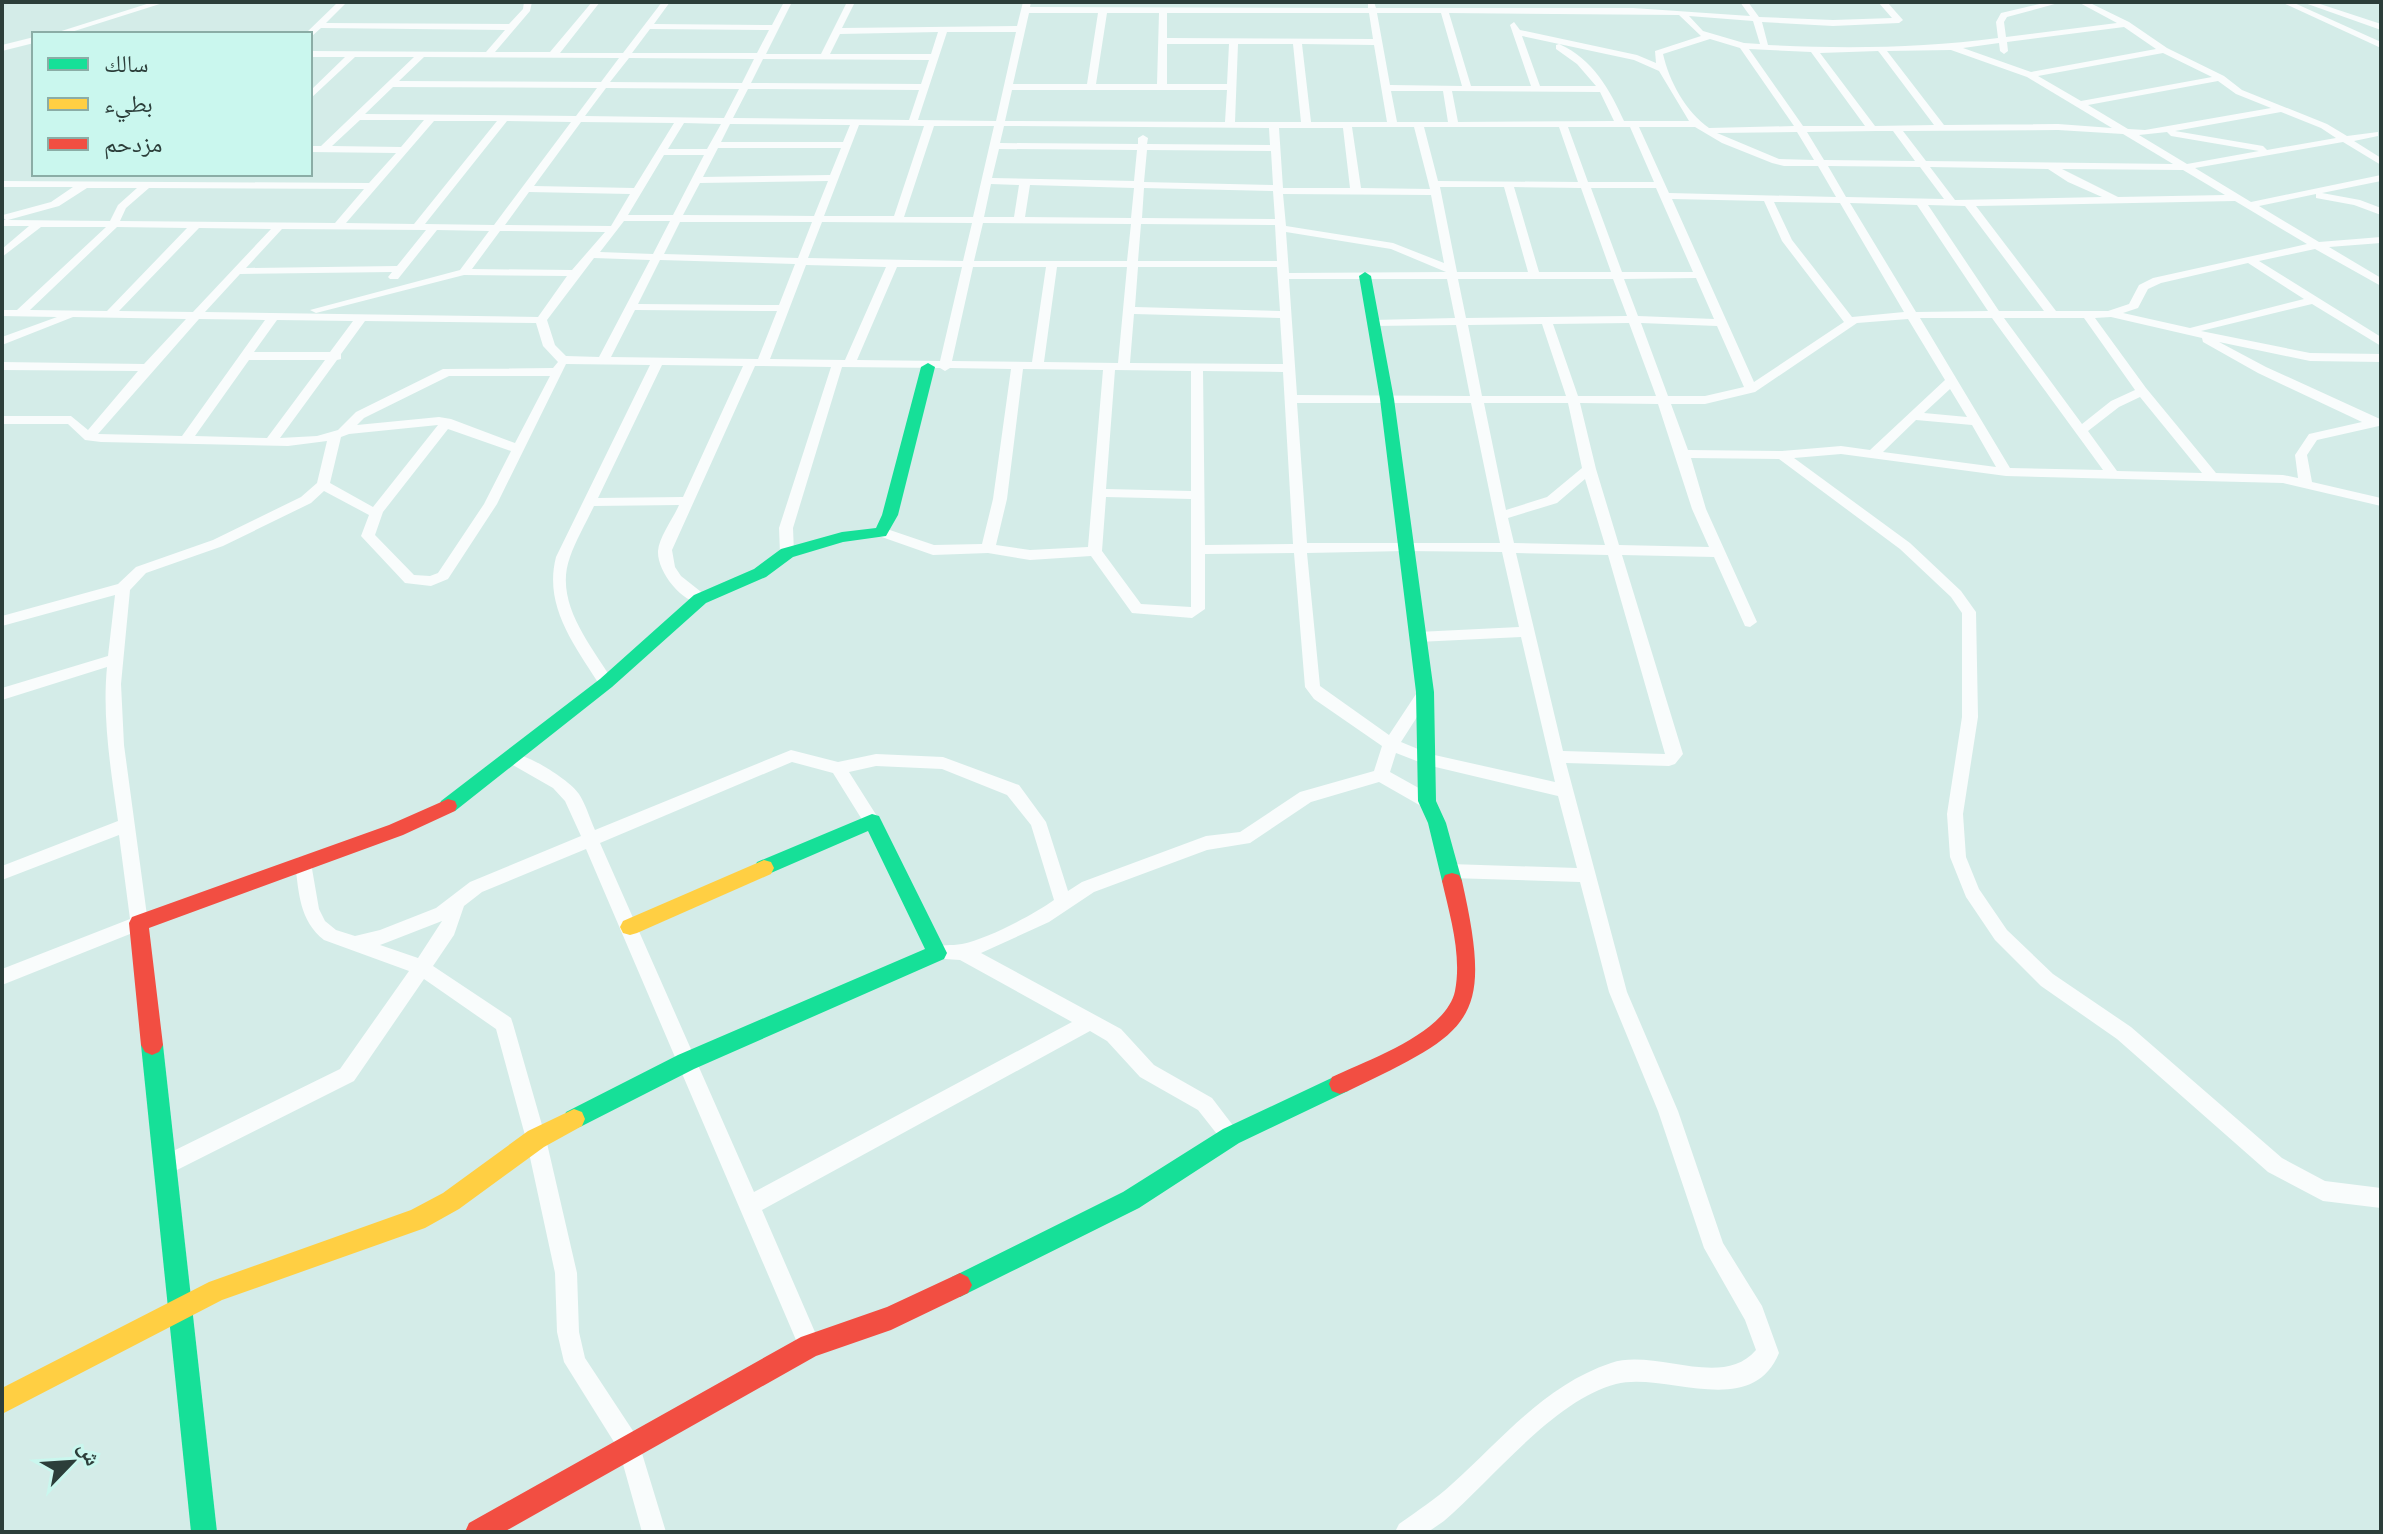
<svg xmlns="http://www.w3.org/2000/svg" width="2383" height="1534" viewBox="0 0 2383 1534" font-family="'PT Sans Narrow','Noto Naskh Arabic',sans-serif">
	<rect width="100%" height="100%" fill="#d4ece8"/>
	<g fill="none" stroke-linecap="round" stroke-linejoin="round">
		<!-- street -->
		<g fill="#f9fcfc" fill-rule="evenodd">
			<polygon points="153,2 166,2 65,34 52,34"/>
			<path d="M338,2H347L326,23L509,24L523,9L524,2H532L530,11L495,52H550L592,2H600L560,53H623L662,2H670L654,24L772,25L784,2H792L766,54H821L847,2H855L842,28L1017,26L1023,2H1031L1030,7L1368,8V2H1374L1376,8H1633L1750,16L1740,2H1748L1759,17L1833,20L1892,18L1878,2H1887L1903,20L1899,23L1833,26L1762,22L1768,45C1845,49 1922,48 1998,38L1996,22L2001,13L2048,2H2062L2007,17L2004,22L2006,37L2117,23L2078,2H2088L2129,22L2167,48L2224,76L2242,90L2327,124L2347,136L2378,132V136L2354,141L2381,158V165L2343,142L2195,168L2251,202L2381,175V181L2322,193L2360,200L2381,208V215L2354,205L2316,198V194L2259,206L2319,242L2381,237V243L2329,247L2381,278V286L2315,249L2259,261L2381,337V346L2312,304L2201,331L2310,353L2381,354V362L2310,361L2219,342L2266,367L2380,419L2379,426L2317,440L2307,455L2312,482L2381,498V506L2283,483L2006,476L1841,454L1794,458L1910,543L1961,591L1976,612L1978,717L1963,814L1966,857L1979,889L2007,930L2053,974L2131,1027L2282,1158L2325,1181L2381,1188V1208L2323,1201L2268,1172L2117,1039L2041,986L1995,940L1966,897L1950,857L1947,814L1962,717V613L1951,597L1900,549L1779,459L1691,458L1706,509L1757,622L1750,627L1745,626L1714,557L1622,555L1683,754L1675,764L1669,766L1566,763L1627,992L1678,1111L1723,1243L1762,1306L1779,1353C1751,1421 1665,1371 1616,1384C1554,1400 1492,1480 1444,1521L1428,1532H1395L1399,1524C1417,1511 1436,1499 1452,1484C1502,1439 1545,1385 1611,1363C1655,1348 1722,1390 1756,1350L1745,1320L1704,1248L1658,1111L1609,992L1580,882L1450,878L1444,876L1441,871L1444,866L1450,864L1577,868L1558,796L1427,765L1396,753L1390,772L1433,796L1435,801L1433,806H1421L1379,782L1311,802L1250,843L1207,850L1094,892L1049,922L981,953L1121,1029L1154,1065L1212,1098L1241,1136L1238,1143L1231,1145L1224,1143L1198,1110L1140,1077L1107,1041L1090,1031L762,1210L821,1346L818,1354L810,1357L802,1354L586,849L482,892L464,906L454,935L433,966L511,1018L513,1024L546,1139L577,1273L579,1332L585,1358L637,1437L666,1532H642L619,1450L564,1362L557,1332L555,1273L526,1139L496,1029L424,979L354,1081L171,1173L164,1176L157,1173L154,1166L157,1159L340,1069L409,971L324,940C299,920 299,893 295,863L297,858L303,856L309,858L311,863L319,909L325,921L336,930L355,936L380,930L436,908L470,882L581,836L565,801L553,788L506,761L504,757L506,753C521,749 570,780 579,794C586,805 590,819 595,830L791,750L838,762L876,754L943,757L1019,785L1046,822L1068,891L1082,882L1206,836L1240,832L1300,792L1374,771L1382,746L1314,699L1305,687L1294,553L1205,554V609L1192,618L1132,613L1091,556L1030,560L988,553L933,555L876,535L874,532L881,527L934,545L982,544L993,499L1011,369L950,368L945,371L940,368L842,367L793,528L794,553L787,558L780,553L779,528L831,367L755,366L672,550L675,567L681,576L705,595L707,599L705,603C684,606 657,572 658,551C659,537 673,519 679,505L594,506C586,523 576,540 570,557C553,603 592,646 614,683L611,687H601C576,647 543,607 556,557L650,365L566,364L497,504L448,579L431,586L405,583L361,536L369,515L324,491L311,503L223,546L146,573L130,590L121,684L124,745L148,923L145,928L2,985V969L130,919L119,835L2,880V866L118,821C111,771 102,718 107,667L2,700V688L108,656L115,595L2,626V616L118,584L136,567L213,540L301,497L317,483L327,441L288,446L101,442L85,440L68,424H2V416H71L88,430L138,371L2,370V362L144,364L186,319L73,317L2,345V337L57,317L2,316V310H17L106,227H41L2,257V249L29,226H2V220H6L2,217L3,215L51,202L73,187H2V181L369,183L396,153L310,152V146H321L414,57H355L310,99V91L345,57H310V51L486,52L505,30L321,28L312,36L305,34ZM1029,13H1098L1087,84H1013ZM1107,13H1159L1157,84H1096ZM1167,13H1369L1373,39L1167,38ZM1377,13H1441L1462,86L1390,85ZM1449,13L1679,15L1701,36L1655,51L1656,63L1637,55L1520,30L1514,22L1510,25L1531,86H1471ZM1689,16L1753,21L1760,44L1744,43L1703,31ZM2124,27L2156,49L2031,72L1963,48L1999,43L2000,51L2004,54L2008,51L2007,42ZM650,29L769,30L757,53H632ZM938,32L931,54H830L840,34ZM947,32H1016L996,121L918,120ZM1522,36L1634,60L1659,71L1689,121H1624C1610,90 1593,59 1559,44L1556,45V49L1577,64L1596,86H1540ZM1710,39L1740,48L1794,126L1709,128C1686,112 1669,81 1663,54ZM1167,44H1229L1227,84H1167ZM1238,44H1293L1301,122H1235ZM1302,44L1374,45L1387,122H1311ZM1749,49L1811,52L1865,126H1803ZM1951,50L2027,77L2112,128L2058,124L1944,125L1887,51ZM1878,51L1879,52L1934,125L1875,126L1820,53ZM2163,53L2212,77L2081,101L2038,76ZM424,57L619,58L601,82L399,81ZM629,58L754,59L742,83L610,82ZM763,59L929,60L921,84L751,83ZM2218,81L2236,94L2271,108L2145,130L2128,129L2088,105ZM393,87L597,88L576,116L365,114ZM606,88L739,89L724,118L585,116ZM748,89L919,90L909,120L733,118ZM1012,90H1227L1225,122L1005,121ZM1391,91H1443L1448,122H1397ZM1452,91L1600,92L1614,121L1458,122ZM2281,112L2321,128L2336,138L2267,150L2263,146L2175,131ZM360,120H424L401,147L332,146ZM434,121H497L414,224L346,223ZM507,121L571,122L494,225L425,224ZM581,122L674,123L634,188L534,186ZM684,123L721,124L707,149H668ZM730,124L850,125L843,142H721ZM859,125L924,126L894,216H824ZM934,126H994L973,217H904ZM1004,126L1269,128L1270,145L1147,144L1148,138L1143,135L1138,138V144L1000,143ZM1352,127H1414L1430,189L1361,188ZM1424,127H1559L1578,182L1438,181ZM1568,127H1630L1654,182H1588ZM1639,127H1695L1722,143L1772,163L1784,166H1818L1836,197L1669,193ZM1279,128H1343L1350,188H1283ZM2058,130L2123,134L2173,164L1926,161L1903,131ZM1877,131H1893L1915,161L1824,160L1807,132ZM1797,132L1814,160L1779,159L1717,133ZM2167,132L2171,136L2259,151L2187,164L2139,135ZM718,148H841L830,175L703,177ZM999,149L1137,150L1134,181L992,178ZM1147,150L1271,151L1273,185L1144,182ZM664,155H704L673,215H628ZM1828,166L1920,167L1944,199L1846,197ZM1930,167L2048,169L2068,182L2102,197L1955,200ZM2062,169L2183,170L2225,195L2118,197ZM828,181L814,216L683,215L700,183ZM991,184L1019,185L1014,217H984ZM1030,185L1134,188L1131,218L1025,217ZM1440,187H1504L1528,272H1457ZM1514,187L1581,188L1611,272H1539ZM87,188H137L118,205L110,221L8,220L59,206ZM149,188L364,189L335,223L120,221L126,208ZM1144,188L1273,191L1275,219L1142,218ZM1591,188H1656L1693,272H1622ZM529,192L630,194L611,226L505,225ZM1283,194L1431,195L1444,263L1393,243L1286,226ZM1672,199L1764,201L1782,241L1844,322L1754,382ZM2235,201L2307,244L2153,278L2139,285L2129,304L2108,311H2056L1976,206ZM1774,202L1840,203L1904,312L1852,317L1792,240ZM1850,203L1917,205L1988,311L1916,312ZM1928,205L1965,206L2044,311H1999ZM624,221H670L653,254L600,252ZM680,222H812L798,258L664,254ZM822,222L972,223L963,261L808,258ZM983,223L1131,224L1127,261H974ZM1141,224L1275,225L1277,261H1138ZM117,227L187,228L107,311L30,310ZM199,228L271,229L193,312L119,311ZM282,229L426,230L397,266L246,268ZM437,230L489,231L460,270L310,310L316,313L464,275L567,276L538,317L205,312L240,274L392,272L388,277L390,279H398ZM500,231L605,232L572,270L472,269ZM1286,232L1391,249L1446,272L1289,273ZM594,258L650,260L599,357L566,356L555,345L547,320ZM660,260L795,264L779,305L638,304ZM2248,263L2304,299L2190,328L2123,313L2138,308L2148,289L2161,283ZM806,265L886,267L845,360L770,359ZM897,267H962L940,361L857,360ZM973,267H1046L1032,362L952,361ZM1057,267H1127L1118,363L1044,362ZM1138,267H1277L1280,311L1135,307ZM1696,278L1714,319L1638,316L1624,279ZM1289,279H1447L1455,318L1373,320L1367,323L1373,326L1456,325L1470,396L1297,395ZM1458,279H1613L1627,316L1466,318ZM635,310L777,311L758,359L611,357ZM1134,314L1280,318L1283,364L1130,363ZM2111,317L2202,338L2203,342L2258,373L2362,422L2309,434L2295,455L2298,478L2283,475L2216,473L2146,388L2095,318ZM1920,318H1992L2103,470L2010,468ZM2004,318H2084L2135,390L2111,401L2082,424ZM199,319L265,320L182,436L98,434ZM1908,319L1945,380L1870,450L1841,446L1782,451L1688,450L1671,404H1705L1755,392L1857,323ZM277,320L353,321L330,352H254ZM365,321L536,323L543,346L558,362L553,368L443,369L356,412L338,430L317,436L280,438L337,360L341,359V354ZM1629,323L1656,396H1578L1553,324ZM1641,323L1717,326L1744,387L1705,396H1668ZM1542,324L1566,396H1482L1468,325ZM249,360H325L267,438L195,436ZM662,365L743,366L683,497L598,498ZM1023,369L1103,370L1088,547L1030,550L996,545L1007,499ZM1115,370L1191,371V491L1106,489ZM1203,371L1283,372L1293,544L1205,545ZM449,376H550L515,443L451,419L439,417L357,425L364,418ZM1950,389L1967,417L1924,413ZM2140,397L2202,473L2117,471L2088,431L2119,407ZM1297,403H1471L1500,543H1307ZM1484,403H1568L1582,468L1547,497L1506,510ZM1580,403L1658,404L1692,509L1709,547L1619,545L1596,469ZM1916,420L1972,425L1996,467L1883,452ZM438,425L373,507L330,483L341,437L349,434ZM448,429L511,451L484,504L438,573L430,576L414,575L375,535L383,512ZM1585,479L1605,545L1514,543L1508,518L1557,503ZM1106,497L1191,499V607L1141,604L1102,551ZM1405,551L1502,552L1519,627L1418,632L1411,637L1418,642L1521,637L1555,782L1430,754L1401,742L1433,692L1430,688H1420L1389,735L1320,686L1307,553ZM1516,553L1608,555L1665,754L1563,751ZM792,762L833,773L866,826H878L880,821L849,772L876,766L942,769L1007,795L1031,825L1054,900C1033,915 987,939 962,944C951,946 941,944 931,948L928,953L931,958L960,960L1072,1022L754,1192L600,843ZM442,921L418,958L380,945L388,942Z"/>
			<polygon points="2281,2 2292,2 2381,42 2381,48"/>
			<polygon points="2302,2 2314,2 2381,24 2381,30"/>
			<polygon points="34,37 34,43 2,51 2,45"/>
		</g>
		<!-- fast -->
		<g fill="#16e098" fill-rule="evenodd">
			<polygon points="1365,272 1371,276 1394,399 1434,692 1436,801 1446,823 1462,881 1459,887 1452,889 1445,887 1442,881 1428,823 1418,801 1416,692 1380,399 1359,276"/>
			<polygon points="928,363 935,367 898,515 886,536 843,542 793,557 766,577 706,603 612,687 455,811 441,811 439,806 441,801 600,679 694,595 754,569 781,549 842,532 876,528 882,515 921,367"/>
			<polygon points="872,814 879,816 944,947 947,953 944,959 694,1069 582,1126 574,1129 566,1126 563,1119 566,1112 678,1055 925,949 868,831 764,876 757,874 754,868 757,862"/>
			<polygon points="152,1035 159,1038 163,1045 217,1532 191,1532 141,1045 145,1038"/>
			<polygon points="1340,1074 1348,1077 1351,1084 1348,1091 1239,1143 1139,1208 968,1293 960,1297 952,1293 948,1285 952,1277 1123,1192 1223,1129"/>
		</g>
		<!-- slow -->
		<g fill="#ffcf43" fill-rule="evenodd">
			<polygon points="764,860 771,862 774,868 771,874 637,933 630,935 623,933 620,927 623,921"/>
			<polygon points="574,1109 582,1112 585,1119 582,1126 544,1147 459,1209 425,1228 222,1300 2,1414 2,1388 209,1282 411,1210 443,1193 528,1131"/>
		</g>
		<!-- jam -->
		<g fill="#f24e42" fill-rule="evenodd">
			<polygon points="448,799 455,801 457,806 455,811 403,835 149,928 163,1045 159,1052 152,1055 145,1052 141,1045 129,923 132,917 389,825"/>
			<path d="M1452,873L1459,875L1462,881C1494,1023 1472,1031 1348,1091L1340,1094L1332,1091L1329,1084L1332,1077C1368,1060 1446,1033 1455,991C1462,955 1450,916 1442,881L1445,875Z"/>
			<polygon points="960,1273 968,1277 972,1285 968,1293 891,1330 816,1356 504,1532 465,1532 469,1523 801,1337 887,1307"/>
		</g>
	</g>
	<!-- border -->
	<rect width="2383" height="1534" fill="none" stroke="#2c3e3a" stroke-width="8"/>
	<!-- legend -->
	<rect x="32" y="32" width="280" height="144" fill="#caf7ee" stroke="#8bada6" stroke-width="2"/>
	<rect x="48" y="58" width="40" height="12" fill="#16e098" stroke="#8bada6" stroke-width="2"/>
	<text x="104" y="72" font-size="24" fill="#2c3e3a">سالك</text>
	<rect x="48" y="98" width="40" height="12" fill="#ffcf43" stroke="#8bada6" stroke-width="2"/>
	<text x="104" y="112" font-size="24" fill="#2c3e3a">بطيء</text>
	<rect x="48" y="138" width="40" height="12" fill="#f24e42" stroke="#8bada6" stroke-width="2"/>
	<text x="104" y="152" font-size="24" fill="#2c3e3a">مزدحم</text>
	<!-- north arrow -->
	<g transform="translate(72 1462) rotate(65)" stroke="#caf7ee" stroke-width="6" paint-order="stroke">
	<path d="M0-6L14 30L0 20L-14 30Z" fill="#2c3e3a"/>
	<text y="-12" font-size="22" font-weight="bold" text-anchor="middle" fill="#2c3e3a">ش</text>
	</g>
</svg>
